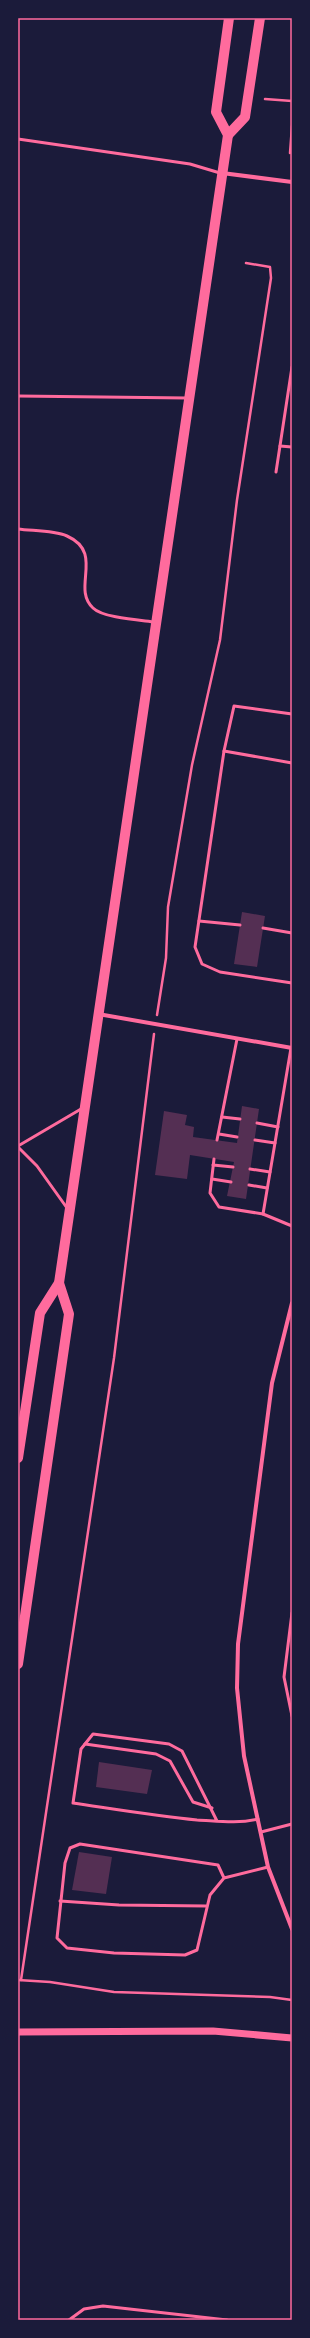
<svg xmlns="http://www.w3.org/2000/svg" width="310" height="2338" viewBox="0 0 310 2338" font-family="Barlow,sans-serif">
	<rect width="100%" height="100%" fill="#1b1b3a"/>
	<!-- building -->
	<g fill="#542f53">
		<polygon points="242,912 265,916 257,967 234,964"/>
		<polygon points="242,1106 259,1109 246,1199 227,1196 234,1162 190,1155 187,1179 155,1175 164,1111 187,1115 185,1125 194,1127 193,1137 237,1143"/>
		<polygon points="99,1762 152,1770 147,1794 96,1787"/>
		<polygon points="79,1852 112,1857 106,1894 72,1890"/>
	</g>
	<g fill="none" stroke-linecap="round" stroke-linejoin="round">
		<!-- path -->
		<g stroke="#ff6b9d" stroke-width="2.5">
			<polyline points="265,99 292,101"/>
			<polyline points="290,153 292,126"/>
			<polyline points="157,1015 166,958 168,907 192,765 220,640 237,500 271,278 270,267 246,263"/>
			<polyline points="18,1980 50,1982 114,1992 270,1997 292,2000"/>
			<polyline points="21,1980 114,1358 154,1034"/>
		</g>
		<!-- service -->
		<g stroke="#ff6b9d" stroke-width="3">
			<polyline points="18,139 190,164 220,173"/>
			<polyline points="18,396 187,398"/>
			<polyline points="280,446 292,447"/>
			<polyline points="276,472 292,367"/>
			<path d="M18,529C33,531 53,530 67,536C105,553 71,588 93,608C103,618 140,620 155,622"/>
			<polyline points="292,714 234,706 224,751 195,947 202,964 220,972 292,983"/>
			<polyline points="224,751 292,763"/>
			<polyline points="199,921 240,925"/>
			<polyline points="263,928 292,933"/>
			<polyline points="222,1117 240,1119"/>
			<polyline points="257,1123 278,1127"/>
			<polyline points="219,1134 237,1137"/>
			<polyline points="217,1140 237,1039"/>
			<polyline points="255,1140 275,1143"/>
			<polyline points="18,1146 81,1109"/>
			<polyline points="18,1147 37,1166 67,1208"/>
			<polyline points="214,1159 210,1193 219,1207 263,1214 292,1226"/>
			<polyline points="213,1165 233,1167"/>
			<polyline points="250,1169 270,1172"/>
			<polyline points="212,1179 231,1182"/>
			<polyline points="249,1185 267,1188"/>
			<polyline points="263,1214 291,1048"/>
			<polyline points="292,1613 284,1677 292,1716"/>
			<polyline points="85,1744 156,1754 170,1761 193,1802 212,1808"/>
			<path d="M217,1821L182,1751L169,1744L93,1734L81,1749L73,1803C114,1809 156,1816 197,1820C218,1821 237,1824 258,1819"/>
			<polyline points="261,1832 292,1824"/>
			<polyline points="224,1878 218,1865 80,1844 70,1848 65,1863 57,1938 67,1948 114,1953 185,1955 197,1950 210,1895 224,1878 268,1867"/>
			<polyline points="60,1901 119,1905 206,1906"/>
			<polyline points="69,2320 84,2309 103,2306 227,2320"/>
		</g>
		<!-- minor -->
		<g stroke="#ff6b9d" stroke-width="4">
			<polyline points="222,173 292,182"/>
			<polyline points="98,1014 292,1048"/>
			<polyline points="292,1303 272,1383 238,1644 237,1688 244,1756 268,1867 292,1929"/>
		</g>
		<!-- tertiary -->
		<polyline stroke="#ff6b9d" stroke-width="7" points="18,2032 213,2031 292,2038"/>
		<!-- primary -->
		<g stroke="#ff6b9d" stroke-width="10">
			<polyline points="228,135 245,117 260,18"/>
			<polyline points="18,1458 40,1313 59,1283 228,135 216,112 229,18"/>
			<polyline points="18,1664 69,1314 59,1283"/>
		</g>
	</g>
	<!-- border -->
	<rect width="310" height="2338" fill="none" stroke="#1b1b3a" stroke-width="38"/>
	<rect x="19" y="19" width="272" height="2300" fill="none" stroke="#ff6b9d" stroke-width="1.5"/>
</svg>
